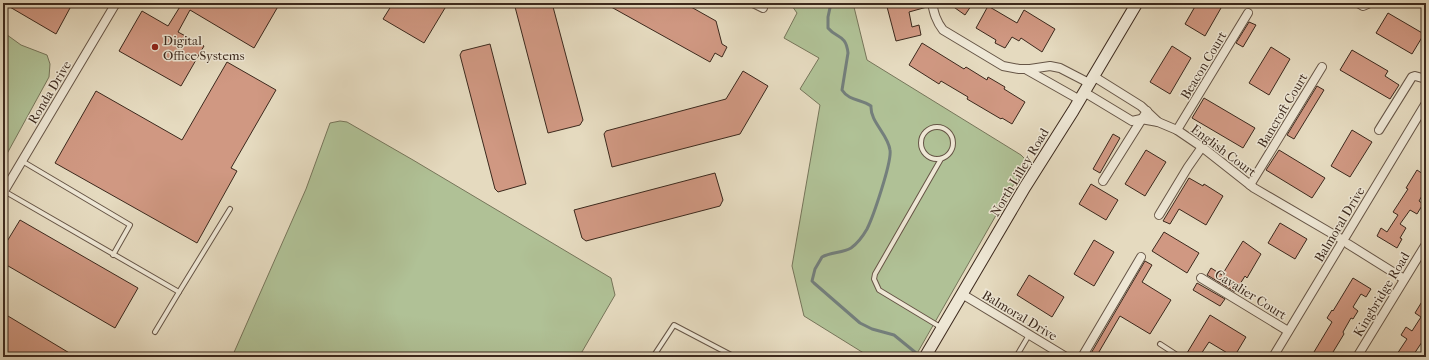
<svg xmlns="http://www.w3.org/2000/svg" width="1429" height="360" viewBox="0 0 1429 360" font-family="'IM FELL French Canon',serif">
	<rect width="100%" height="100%" fill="#e5dabf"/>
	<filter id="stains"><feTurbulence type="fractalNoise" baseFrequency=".005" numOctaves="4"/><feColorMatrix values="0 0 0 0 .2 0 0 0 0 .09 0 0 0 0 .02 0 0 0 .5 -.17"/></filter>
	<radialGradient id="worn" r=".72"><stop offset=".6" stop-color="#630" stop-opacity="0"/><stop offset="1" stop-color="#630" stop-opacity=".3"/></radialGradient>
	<!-- green -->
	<g fill="#b0c196" stroke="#76755a">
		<polygon points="790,3 853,3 867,60 1021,155 1027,161 915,357 870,357 804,316 792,266 820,105 800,89 819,58 784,38 797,13"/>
		<polygon points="3,32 21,45 47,55 50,64 49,77 3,161"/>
		<polygon points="340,121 347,122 413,160 611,278 615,295 579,357 232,357 306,189 330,123"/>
	</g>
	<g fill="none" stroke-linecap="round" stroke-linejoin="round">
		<!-- stream -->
		<path stroke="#747f7c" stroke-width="3" d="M831,3L828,17V28C837,39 846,34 848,53L842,90C849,101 861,99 871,106C870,122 888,134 890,150C892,162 873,217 867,229C863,236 858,243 851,248C843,253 831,252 822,257L815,269L812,281L814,283L860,323L872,329L894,335L921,357"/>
	</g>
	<!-- building -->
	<g fill="#d09882" stroke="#3c291d">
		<polygon points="3,3 61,3 70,8 56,34"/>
		<polygon points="178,3 280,3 254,48 190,10 178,32 204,46 181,86 119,51 142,11 168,26 181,5"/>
		<polygon points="393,3 448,3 424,43 383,19"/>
		<polygon points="514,3 552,3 583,120 580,125 548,133"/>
		<polygon points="604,3 684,3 716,21 722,44 727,47 722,57 715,53 710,62"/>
		<polygon points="886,3 927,3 927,7 909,12 912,27 919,25 921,35 896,41"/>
		<polygon points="948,3 973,3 965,15"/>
		<polygon points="1197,3 1212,3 1221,8 1205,36 1185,24"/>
		<polygon points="988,6 1017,23 1024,10 1055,29 1042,52 1021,38 1019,41 1012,37 1005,48 995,43 996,40 976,28"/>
		<polygon points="1388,13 1424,34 1412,54 1376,33"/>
		<polygon points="1249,22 1256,25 1243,47 1236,43"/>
		<polygon points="922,43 964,69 966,67 987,80 988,77 1005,87 1004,89 1025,102 1012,124 1002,118 1001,119 967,99 968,97 941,81 939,84 909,65"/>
		<polygon points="490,44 526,184 498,192 495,189 460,55 462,51"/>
		<polygon points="1172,46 1191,58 1170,94 1150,82"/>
		<polygon points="1271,47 1290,59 1269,95 1249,83"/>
		<polygon points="1352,50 1388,71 1385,76 1399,85 1390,99 1340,70"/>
		<polygon points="227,62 276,90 231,168 237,171 197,243 55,163 96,91 182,140"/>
		<polygon points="743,71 768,86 740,134 612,167 604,134 606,131 726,99"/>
		<polygon points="1317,86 1324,90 1294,139 1287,135"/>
		<polygon points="1204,98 1255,128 1243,148 1192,118"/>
		<polygon points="1352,130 1372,142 1350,177 1331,166"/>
		<polygon points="1113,134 1120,138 1100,173 1093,169"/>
		<polygon points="1146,150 1166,162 1145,196 1125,184"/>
		<polygon points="1279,150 1325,178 1312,198 1266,170"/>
		<polygon points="1417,170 1426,176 1426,189 1419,201 1423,204 1417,214 1410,210 1400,224 1406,228 1400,238 1402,239 1397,248 1377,236 1381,228 1387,232 1398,215 1393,212 1408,189 1406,188"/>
		<polygon points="715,173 723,200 720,206 586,241 582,238 574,210"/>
		<polygon points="1189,178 1203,186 1204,184 1223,196 1206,225 1179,209 1170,224 1163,221"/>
		<polygon points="1091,184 1118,200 1106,220 1079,204"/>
		<polygon points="20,220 138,288 115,328 3,263 3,248"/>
		<polygon points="1280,223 1307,239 1295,259 1268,243"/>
		<polygon points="1164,232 1199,253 1187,273 1152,251"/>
		<polygon points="1094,240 1114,252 1094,286 1074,274"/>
		<polygon points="1243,241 1261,254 1247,278 1245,276 1235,292 1207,275 1211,268 1222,275"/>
		<polygon points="1145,261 1152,265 1142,282 1171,300 1150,334 1120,316 1096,357 1093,357 1090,355"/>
		<polygon points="1029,275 1064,297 1052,317 1017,295"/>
		<polygon points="1353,278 1371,289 1366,297 1361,294 1353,307 1358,311 1353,319 1351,318 1343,332 1344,334 1330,357 1311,357 1332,322 1327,318 1332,310 1333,311"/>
		<polygon points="1197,283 1225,299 1220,306 1193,290"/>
		<polygon points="1426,295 1426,336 1412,357 1395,357 1407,339 1401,335 1406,327 1412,331 1421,317 1415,313"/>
		<polygon points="3,313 76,357 3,357"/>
		<polygon points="1210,315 1246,337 1234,357 1209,342 1199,357 1193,357 1187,353"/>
	</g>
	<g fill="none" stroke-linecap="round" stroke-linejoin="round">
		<defs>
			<g id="lane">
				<circle cx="937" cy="143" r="16"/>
				<polyline points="941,159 875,274 874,279 879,290 942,328"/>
				<polyline points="22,161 130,225 113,255"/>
				<polyline points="4,191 179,292 155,332"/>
				<polyline points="179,292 230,209"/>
				<polyline points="1160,344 1180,357"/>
				<polyline points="653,357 674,325 735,357"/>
				<polyline points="1016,357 1029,335"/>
			</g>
			<g id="street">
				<polyline points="753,3 763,8"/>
				<path d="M932,3C934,13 936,21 943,30L1003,66L1019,69H1030L1050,66L1060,68L1089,83"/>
				<polyline points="1358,3 1363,6 1370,3"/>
				<polyline points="1027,70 1080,100"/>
				<polyline points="1093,76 1141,106 1158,122 1177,130 1202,147 1254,188 1343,240"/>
				<polyline points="1084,92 1132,121 1141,119 1158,122"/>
				<polyline points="1177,130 1248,13"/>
				<polyline points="1379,130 1412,77 1415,76 1426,79"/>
				<polyline points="1103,181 1147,111"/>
				<polyline points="1250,185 1322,67"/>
				<polyline points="3,193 116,3"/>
				<polyline points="1159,215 1188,167 1202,147"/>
				<polyline points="1348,244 1404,279"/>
				<polyline points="1201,278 1288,331"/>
				<polyline points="962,294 1066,357"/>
				<polyline points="1082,357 1141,257"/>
				<polyline points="1273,357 1426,103"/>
				<polyline points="1357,357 1426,244"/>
			</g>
			<polyline id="secondary" points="925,357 1025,187 1073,111 1137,3"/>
		</defs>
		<!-- lane casing -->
		<use href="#lane" stroke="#665546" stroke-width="6"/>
		<!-- street casing -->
		<use href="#street" stroke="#665546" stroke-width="10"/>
		<!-- secondary casing -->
		<use href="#secondary" stroke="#3c291d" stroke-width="13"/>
		<!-- lane -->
		<use href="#lane" stroke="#eee7d5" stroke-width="4"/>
		<!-- street -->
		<use href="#street" stroke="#eee7d5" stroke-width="8"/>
		<!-- secondary -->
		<use href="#secondary" stroke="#eee7d5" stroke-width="11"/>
	</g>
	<!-- markers -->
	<circle fill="#8f2418" stroke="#eee7d5" stroke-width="1.5" cx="155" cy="47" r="4"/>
	<g text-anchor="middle" stroke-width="3" stroke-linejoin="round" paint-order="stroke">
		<!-- poi labels -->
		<g font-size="13" fill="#3c291d" stroke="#eee7d5" text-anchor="start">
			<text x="163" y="45">Digital<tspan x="163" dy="15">Office Systems</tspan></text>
		</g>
		<!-- street labels -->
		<g font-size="13" fill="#3c291d" stroke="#eee7d5">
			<text transform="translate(1203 65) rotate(-59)" y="5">Beacon Court</text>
			<text transform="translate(49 92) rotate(-59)" y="5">Ronda Drive</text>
			<text transform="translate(1282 110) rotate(-59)" y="5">Bancroft Court</text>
			<text transform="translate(1224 150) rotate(37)" y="5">English Court</text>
			<text transform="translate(1019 172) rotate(-59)" y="5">North Lilley Road</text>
			<text transform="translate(1339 224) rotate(-59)" y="5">Balmoral Drive</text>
			<text transform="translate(1251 294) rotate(32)" y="5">Cavalier Court</text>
			<text transform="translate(1381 294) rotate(-59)" y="5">Kingbridge Road</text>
			<text transform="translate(1020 315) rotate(31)" y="5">Balmoral Drive</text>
		</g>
	</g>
	<!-- margin -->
	<rect width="1429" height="360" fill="none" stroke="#e5dabf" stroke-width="16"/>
	<rect x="4" y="4" width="1421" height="352" fill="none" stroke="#3c291d" stroke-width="2"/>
	<rect x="8" y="8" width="1413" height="344" fill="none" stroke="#3c291d"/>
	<rect width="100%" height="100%" filter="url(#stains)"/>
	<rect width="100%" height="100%" fill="url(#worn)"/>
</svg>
